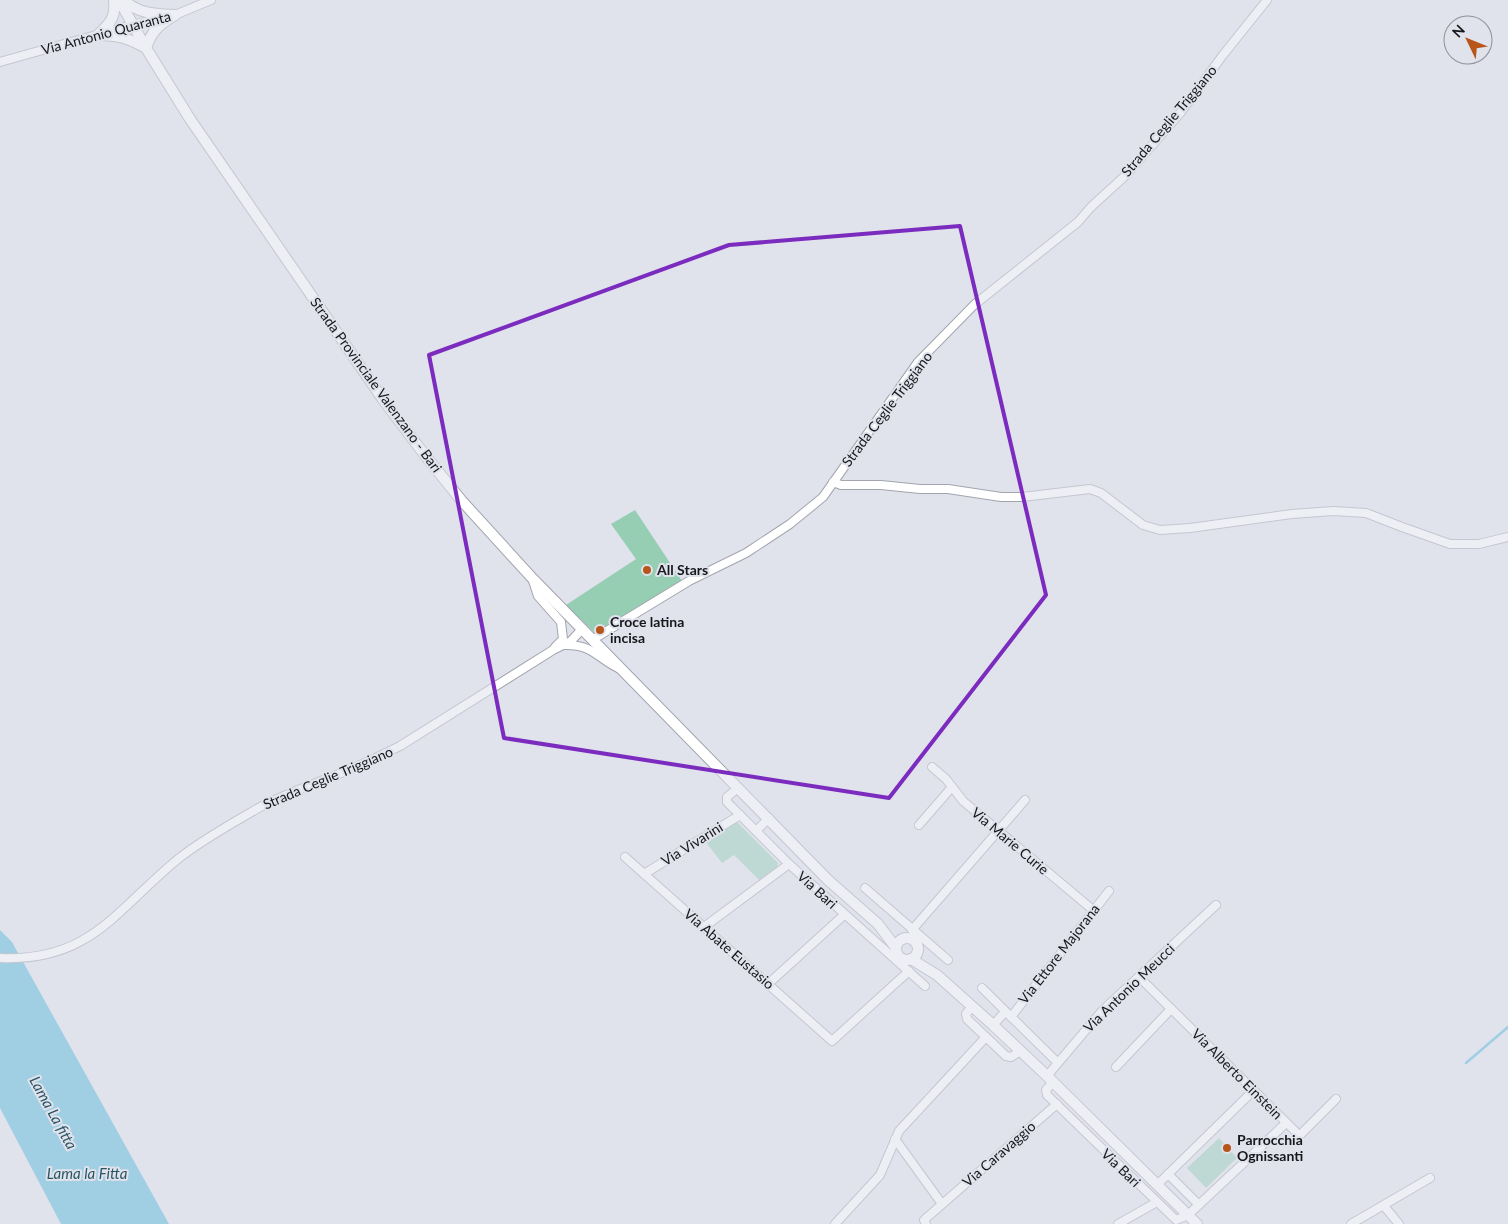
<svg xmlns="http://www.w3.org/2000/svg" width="1508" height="1224" viewBox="0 0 1508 1224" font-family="Lato,sans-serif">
	<rect width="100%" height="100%" fill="#e0e2ec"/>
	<!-- green -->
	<g fill="#96ceb4">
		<polygon points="635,510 682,581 597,635 566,605 636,559 611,524"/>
		<polygon points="737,822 778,863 777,867 759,880 734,855 722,863 705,841"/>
		<polygon points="1219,1138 1237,1158 1206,1188 1187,1168"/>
	</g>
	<!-- water -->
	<polygon fill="#53b9d9" points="0,930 12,942 169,1224 61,1224 0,1108"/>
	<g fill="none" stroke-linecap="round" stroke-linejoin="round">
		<!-- stream -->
		<polyline stroke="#53b9d9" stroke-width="2.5" points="1466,1063 1508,1027"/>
		<defs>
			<g id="minor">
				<polyline points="0,62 132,25 175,15 211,0"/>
				<polyline points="833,482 841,485 881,485 920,489 948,489 1001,497 1022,497 1090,489 1101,493 1143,525 1160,530 1190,528 1292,514 1333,511 1366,513 1402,527 1450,544 1479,544 1508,537"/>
				<polyline points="533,581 538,596 561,622 563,639 555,647"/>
				<polyline points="592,640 689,581 746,553 790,524 823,497 918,362 974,305 1078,222 1091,207 1126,175 1181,112 1223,55 1267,0"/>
				<path d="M566,645C593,645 596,657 618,668"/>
				<polyline points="932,767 946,779 963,801 1093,910"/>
				<polyline points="738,788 727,797 727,802 789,864 925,986"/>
				<polyline points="919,825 952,787"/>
				<polyline points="756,831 769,818"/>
				<polyline points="625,857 832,1041 909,971"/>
				<polyline points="644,874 740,815"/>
				<polyline points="865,888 948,960"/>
				<polyline points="704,927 789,864"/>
				<polyline points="912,930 1025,800"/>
				<path d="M0,958C90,962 116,910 178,859C202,840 229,825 255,810C275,798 299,790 321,781C348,771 374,759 400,746L553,650L571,641L582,629"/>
				<polyline points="1139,977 1298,1134 1301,1134 1336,1099"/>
				<polyline points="768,984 844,915"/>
				<polyline points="982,988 1057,1062"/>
				<polyline points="972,1006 966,1014 967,1019 1006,1056 1011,1057 1020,1051"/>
				<polyline points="1011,1017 1109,891"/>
				<polyline points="993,1025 1005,1012"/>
				<polyline points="1116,1067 1171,1009"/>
				<polyline points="1047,1076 1102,1011 1216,905"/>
				<polyline points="1053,1082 1046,1090 1047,1095 1176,1220 1188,1215 1286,1123"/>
				<polyline points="895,1139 942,1204"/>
				<polyline points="1168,1174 1199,1205"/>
				<polyline points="1158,1184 1253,1091"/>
				<polyline points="1384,1206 1399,1224"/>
				<polyline points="835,1224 880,1175 899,1131 986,1037"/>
				<polyline points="926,1224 924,1220 1057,1104"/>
				<polyline points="1118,1224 1157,1202"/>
				<polyline points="1351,1224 1430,1178"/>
			</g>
			<g id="major">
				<polyline points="119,0 146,48 190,119 384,401 424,454 461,500 533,579 582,629 828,880 878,924 896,948"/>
				<path d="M124,0C138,14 156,14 175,15"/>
				<path d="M98,35C118,35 128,38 146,48C152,30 159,25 175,15"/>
				<path d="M98,35C110,23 116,18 114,0"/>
				<circle cx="907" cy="949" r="11"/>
				<polyline points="911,959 937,975 993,1025 1047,1076 1197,1224"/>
			</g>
		</defs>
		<!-- minor casing -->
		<use href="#minor" stroke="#a3a5ae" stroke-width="10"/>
		<!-- major casing -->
		<use href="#major" stroke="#a3a5ae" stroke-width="12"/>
		<!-- minor -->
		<use href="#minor" stroke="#fff" stroke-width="8"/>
		<!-- major -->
		<use href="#major" stroke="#fff" stroke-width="10"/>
	</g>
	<!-- marked area -->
	<path d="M0 0H1508V1224H0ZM960,226L1046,595L889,798L504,738L429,355L729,245Z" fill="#e0e2ec" fill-opacity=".55" fill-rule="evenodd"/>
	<path fill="none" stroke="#7b2cbf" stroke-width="4" stroke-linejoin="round" d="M960,226L1046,595L889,798L504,738L429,355L729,245Z"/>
	<!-- markers -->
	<g fill="#b7551a" stroke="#e0e2ec" stroke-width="2">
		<circle cx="647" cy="570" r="5"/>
		<circle cx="600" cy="630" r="5"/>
		<circle cx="1227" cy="1148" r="5"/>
	</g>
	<g text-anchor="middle" stroke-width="4" stroke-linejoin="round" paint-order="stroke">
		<!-- street labels -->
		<g font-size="14" fill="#16171a" stroke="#e0e2ec">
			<text transform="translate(106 33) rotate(-15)" y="5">Via Antonio Quaranta</text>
			<text transform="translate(1169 121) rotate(-50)" y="5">Strada Ceglie Triggiano</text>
			<text transform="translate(376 385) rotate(54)" y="5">Strada Provinciale Valenzano - Bari</text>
			<text transform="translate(887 409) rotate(-53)" y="5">Strada Ceglie Triggiano</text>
			<text transform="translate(328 778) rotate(-23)" y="5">Strada Ceglie Triggiano</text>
			<text transform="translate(1010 841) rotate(40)" y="5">Via Marie Curie</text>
			<text transform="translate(692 844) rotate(-32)" y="5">Via Vivarini</text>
			<text transform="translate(817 890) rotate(42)" y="5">Via Bari</text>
			<text transform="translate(729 949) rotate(41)" y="5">Via Abate Eustasio</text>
			<text transform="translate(1059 954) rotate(-52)" y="5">Via Ettore Majorana</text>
			<text transform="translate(1129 988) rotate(-44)" y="5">Via Antonio Meucci</text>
			<text transform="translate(1237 1074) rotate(45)" y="5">Via Alberto Einstein</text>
			<text transform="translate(999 1154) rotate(-41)" y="5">Via Caravaggio</text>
			<text transform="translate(1121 1168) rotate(44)" y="5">Via Bari</text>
		</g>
		<!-- poi labels -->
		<g font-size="14" font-weight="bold" fill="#16171a" stroke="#e0e2ec" text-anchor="start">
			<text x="657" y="575">All Stars</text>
			<text x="610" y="627">Croce latina<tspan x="610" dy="16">incisa</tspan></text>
			<text x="1237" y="1145">Parrocchia<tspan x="1237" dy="16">Ognissanti</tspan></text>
		</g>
		<!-- water labels -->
		<g font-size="15" font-style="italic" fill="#2a5664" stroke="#e0e2ec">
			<text transform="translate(53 1113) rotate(61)" y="5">Lama La fitta</text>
			<text x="87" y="1179">Lama la Fitta</text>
		</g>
	</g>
	<!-- north arrow -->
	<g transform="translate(1468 40) rotate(313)"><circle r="24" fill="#e0e2ec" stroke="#8f9198"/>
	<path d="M0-4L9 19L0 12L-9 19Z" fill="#b7551a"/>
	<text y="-8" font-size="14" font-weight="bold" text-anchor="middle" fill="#16171a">N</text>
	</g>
</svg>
